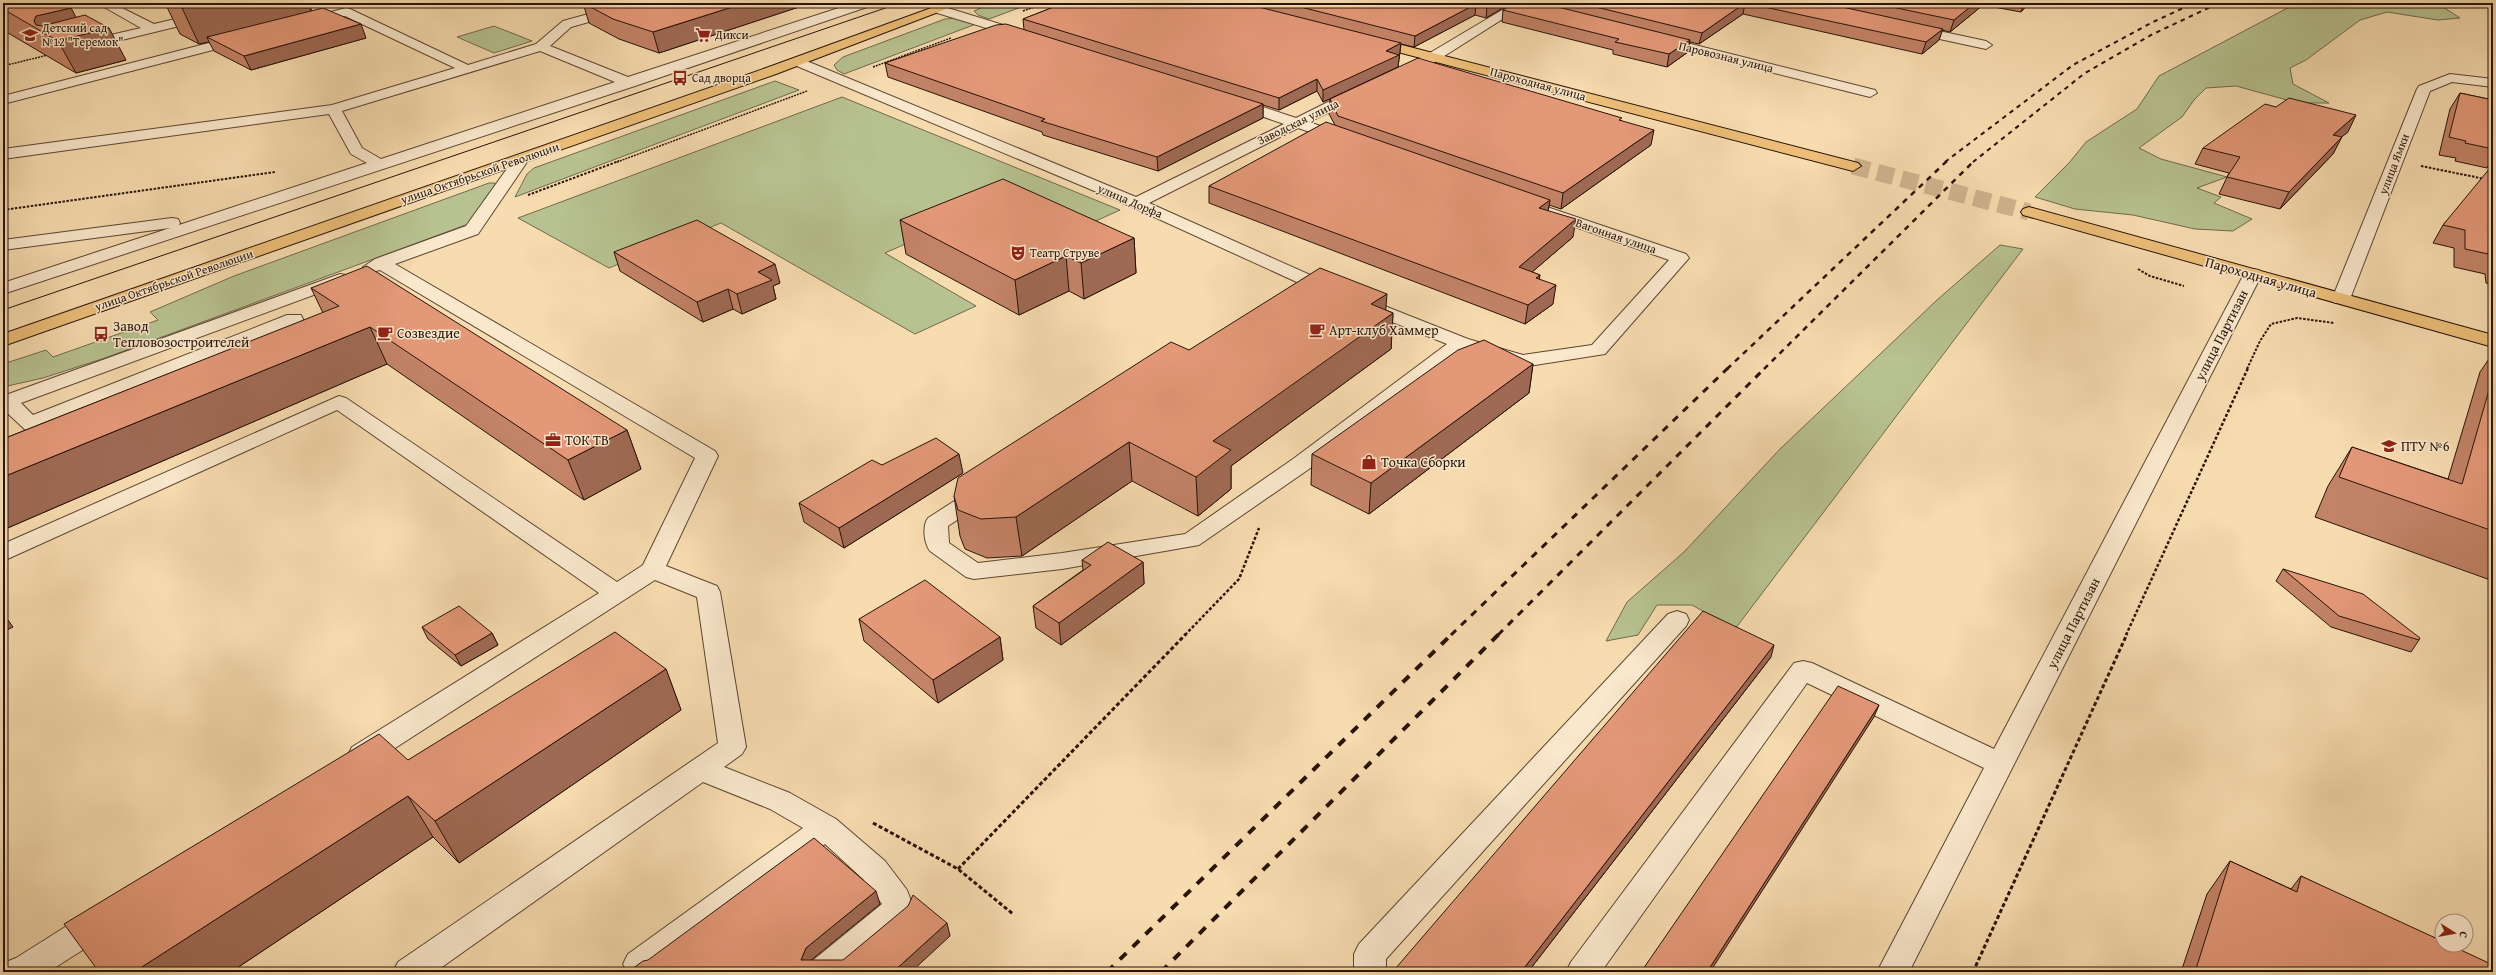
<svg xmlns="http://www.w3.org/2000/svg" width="2496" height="975" viewBox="0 0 2496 975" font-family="'Gentium Book Plus',serif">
	<rect width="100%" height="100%" fill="#f7dcb0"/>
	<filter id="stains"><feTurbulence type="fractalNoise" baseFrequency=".005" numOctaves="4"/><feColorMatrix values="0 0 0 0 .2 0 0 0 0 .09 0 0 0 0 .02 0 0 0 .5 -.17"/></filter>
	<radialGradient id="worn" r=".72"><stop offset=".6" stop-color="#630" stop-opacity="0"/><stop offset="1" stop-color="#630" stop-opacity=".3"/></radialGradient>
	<!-- green -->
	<g fill="#b7c290" stroke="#706a4c">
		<polygon points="991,3 1032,3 989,19 978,15 974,11"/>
		<polygon points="2297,3 2437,3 2460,18 2438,20 2387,12 2360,20 2306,60 2290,68 2293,84 2329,103 2298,103 2236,86 2206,88 2194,100 2182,117 2139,148 2161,159 2227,177 2197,188 2221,197 2214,203 2252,219 2233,231 2195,229 2133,215 2075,209 2035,197 2069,163 2086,142 2137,109 2159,76"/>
		<polygon points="958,18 976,24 844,74 837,70 834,65 843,57 945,19"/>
		<polygon points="494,26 532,41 494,53 457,37"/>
		<polygon points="775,81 799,90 515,197 527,174 534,168"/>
		<polygon points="842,97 1120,210 1087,225 1014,196 885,253 976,306 915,334 721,223 609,268 518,218"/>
		<polygon points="489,183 495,183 496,195 471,223 105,358 43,378 3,387 3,364 46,350 53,357 158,320 150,312 234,276"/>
		<polygon points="2000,245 2023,249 1735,629 1692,605 1657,605 1638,635 1606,641 1627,602 1684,552 1780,449 1937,300"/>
	</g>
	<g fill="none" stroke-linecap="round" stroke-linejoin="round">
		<!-- major-tunnel -->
		<polyline stroke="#ceb48e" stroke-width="17" stroke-dasharray="17 8" stroke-linecap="butt" points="1853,166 2029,212"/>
		<defs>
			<g id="minor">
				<polygon points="97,3 112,3 154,24 234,5 233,3 248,3 251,6 249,9 85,49 80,48 79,45 80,42 141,28"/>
				<path d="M854,3H872L870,6L635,86L3,294V283L170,228L3,250V240L172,218L178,219L180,223L179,225L367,163L351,154L329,114L3,159V149L332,105L455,68L345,16L308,26L302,22L304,19L346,8L350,9L468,65L536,44L563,21L617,6L623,10L621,13L571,27L550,46L628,77ZM540,51L615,82L381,159L362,148L342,111Z"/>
				<polygon points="1514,3 1528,3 1438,60 1404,76 1394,76 1392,73 1428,54"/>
				<polygon points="938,5 1026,32 1028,35 1022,39 934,12 932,9"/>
				<polygon points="1911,25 1986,41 1992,45 1986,49 1907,32 1905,29 1907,26"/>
				<polygon points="240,35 244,36 246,39 244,42 3,104 3,96"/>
				<polygon points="1659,36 1875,90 1877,93 1870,97 1655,43 1653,40"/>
				<polygon points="797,57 1136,197 1284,124 1229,105 1227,102 1229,99 1239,99 1296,118 1352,90 1362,90 1364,93 1362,96 1309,122 1349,136 1351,139 1349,142 1339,142 1298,128 1149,203 1335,286 1338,290 1335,294 1323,294 1130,206 792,64 790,61"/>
				<polygon points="2450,74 2493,79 2493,87 2452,82 2430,91 2350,299 2347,303 2335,303 2332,299 2417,89 2419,86"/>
				<polygon points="521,154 529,159 478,234 395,264 715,451 718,456 666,566 717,586 720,592 746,747 742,754 724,767 790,793 836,819 885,861 907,890 914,909 910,918 846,972 806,972 811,962 882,904 863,879 825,844 653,972 627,972 623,964 628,954 803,828 770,809 703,782 435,972 393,972 398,962 718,743 697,597 655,580 372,763 362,766 352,763 348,755 352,747 599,593 337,410 3,561 3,544 339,396 346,398 617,582 643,565 695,458 380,270 372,272 366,271 363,267 375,259 466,226 516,156"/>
				<path d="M1547,207L1686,254L1689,258L1605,354L1522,367L1464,350L1309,469L1199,545L1062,569L974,579L966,577L930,551C924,543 922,526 928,518L973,489L981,487L989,489L992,494L989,499L948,526L949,543L978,563L1062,553L1185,534L1293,459L1447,344L1360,309L1357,305L1360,301H1372L1468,339L1523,355L1592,345L1669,260L1541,215L1539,212L1541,209Z"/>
				<polygon points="2253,269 2259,270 2262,274 1909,972 1877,972 1984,768 1807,683 1601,972 1566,972 1571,962 1794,663 1803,661 1812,663 1994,749 2244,274 2247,270"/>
				<polygon points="340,274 346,275 349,279 346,283 21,403 33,415 287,315 301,315 303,319 301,323 211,358 234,378 231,382 217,382 195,365 44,425 66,447 62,451 55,453 48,451 3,409 3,396"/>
				<polygon points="1677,611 1686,614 1689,620 1686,626 1386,959 1386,972 1354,972 1354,954 1359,944 1668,614"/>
				<polygon points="100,909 111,912 116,922 111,932 48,972 3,972 6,962 16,958 89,912"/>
			</g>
			<g id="major">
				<polygon points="945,3 962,3 776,74 3,346 3,334 766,68"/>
				<polygon points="1371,37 1858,163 1861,166 1853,171 1367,44 1365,41 1367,38"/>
				<polygon points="2029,207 2493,335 2493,347 2023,215 2021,212 2023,209"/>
			</g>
		</defs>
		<!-- minor casing -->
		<use href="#minor" stroke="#5c4531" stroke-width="2"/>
		<!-- major casing -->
		<use href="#major" stroke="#281307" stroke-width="2"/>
		<!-- path-far3 -->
		<g stroke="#281307" stroke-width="1.5" stroke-dasharray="2 1" stroke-linecap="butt">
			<polyline points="1023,11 1045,3"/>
			<polyline points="3,66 48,55"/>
			<polyline points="873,67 951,38"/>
			<polyline points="617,162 807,91"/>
		</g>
		<!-- path-far2 -->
		<g stroke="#281307" stroke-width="2" stroke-dasharray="2.5 1.5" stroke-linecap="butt">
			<polyline points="2421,166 2485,179"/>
			<polyline points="528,195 619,161"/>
			<polyline points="3,210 275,172"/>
			<polyline points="2138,269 2150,276 2184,286"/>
			<polyline points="2247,369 2260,341 2271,324 2297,318 2334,323"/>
		</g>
		<!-- path-far1 -->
		<g stroke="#281307" stroke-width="2.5" stroke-dasharray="3 2" stroke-linecap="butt">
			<polyline points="1185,635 1239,579 1259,528"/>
			<polyline points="2126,635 2248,368"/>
		</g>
		<!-- path -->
		<g stroke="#281307" stroke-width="3" stroke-dasharray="4 2.5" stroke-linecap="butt">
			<polyline points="873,823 958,869 1013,914"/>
			<polyline points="958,869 1186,634"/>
			<polyline points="1973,972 2127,634"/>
		</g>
		<!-- minor -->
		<use href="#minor" fill="#fae8cc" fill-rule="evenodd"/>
		<!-- major -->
		<use href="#major" fill="#ecbe78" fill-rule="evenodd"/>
		<!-- tram -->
		<polyline stroke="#281307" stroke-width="1" points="3,310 900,3"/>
		<!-- rail-far3 -->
		<g stroke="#281307" stroke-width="2" stroke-dasharray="4.5 4.5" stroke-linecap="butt">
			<polyline points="2163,7 2166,3"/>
			<polyline points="1945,162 2073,65 2153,22 2194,3"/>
			<polyline points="1973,162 2085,73 2153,34 2219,3"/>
		</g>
		<!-- rail-far2 -->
		<g stroke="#281307" stroke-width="2.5" stroke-dasharray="5.5 5.5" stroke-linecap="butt">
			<polyline points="1727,369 1947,161"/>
			<polyline points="1764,369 1974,161"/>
		</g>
		<!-- rail-far1 -->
		<g stroke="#281307" stroke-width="3" stroke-dasharray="7 7" stroke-linecap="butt">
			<polyline points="1451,635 1728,368"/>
			<polyline points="1498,635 1765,368"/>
		</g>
		<!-- rail -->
		<g stroke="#281307" stroke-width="4" stroke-dasharray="9 9" stroke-linecap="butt">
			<polyline points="1107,972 1452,634"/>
			<polyline points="1161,972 1499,634"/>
		</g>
	</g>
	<!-- wall -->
	<g fill="#c38367" stroke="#281307">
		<polygon points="3,3 71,8 76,18 126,60 76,73 3,30"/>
		<polygon points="165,3 308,3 312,11 366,38 251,70 214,51 209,42 199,44 180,34"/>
		<polygon points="583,3 811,3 659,53 619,39 589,23"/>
		<polygon points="1064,3 1508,3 1508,5 1486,18 1475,15 1414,47 1401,44 1398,67 1323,102 1317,91 1279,110 1263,105 1263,118 1158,171 1043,135 1042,132 888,77 885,63 1024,30 1023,19"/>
		<polygon points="1515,3 2029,3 2021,12 1983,5 1950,32 1942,30 1939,40 1922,54 1743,14 1699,44 1690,42 1688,52 1667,67 1613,54 1613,50 1502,22 1503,10"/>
		<polygon points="2460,93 2493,100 2493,157 2487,168 2455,161 2456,158 2439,155 2450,109"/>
		<polygon points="1330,99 1622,121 1651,145 1561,209 1549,205 1548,211 1573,237 1532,272 1540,275 1539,279 1553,304 1525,324 1209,203 1209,186 1335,125 1329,114"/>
		<polygon points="2348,132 2341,137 2333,154 2280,209 2219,194 2229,173 2195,164 2203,148"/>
		<polygon points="2493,169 2493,285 2486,283 2485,274 2454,267 2454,248 2433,243 2443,225"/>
		<polygon points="900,220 1134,238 1136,273 1084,299 1069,291 1019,315 906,254"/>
		<polygon points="614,252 780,283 773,286 776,299 742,314 733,309 703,322 620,271"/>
		<polygon points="311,288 627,430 641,469 584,500 387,364 3,530 3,439 323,313"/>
		<polygon points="1386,310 1393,313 1391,349 1231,466 1231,489 1198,516 1132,481 1022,556 987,558 965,549 960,536 954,496 1189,350"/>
		<polygon points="2493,353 2493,581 2315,517 2328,486 2352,447 2448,479 2480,372"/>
		<polygon points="1533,364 1529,393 1369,514 1311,485 1312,454"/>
		<polygon points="882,465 963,473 844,548 804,522 799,503"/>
		<polygon points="1082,560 1143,562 1144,584 1061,645 1036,628 1033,606 1083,570"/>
		<polygon points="2283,569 2419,640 2411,652 2331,627 2276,581"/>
		<polygon points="859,619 1000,637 1003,660 938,703 864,641"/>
		<polygon points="422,627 492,633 498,645 461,666 428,639"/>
		<polygon points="1771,657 1528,972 1395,972 1395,969"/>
		<polygon points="666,669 681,710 459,863 433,837 231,972 408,760"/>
		<polygon points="2230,861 2291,889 2301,876 2493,972 2181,972 2207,894"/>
	</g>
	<!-- shaded-wall -->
	<g fill="#9f6a54" stroke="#281307">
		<polygon points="202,3 308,3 313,15 207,37 209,42 199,44 182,8"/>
		<polygon points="745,3 811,3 659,53 653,32"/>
		<polygon points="1493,3 1508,3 1508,5 1486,18 1487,6"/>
		<polygon points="1745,3 1743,14 1699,44 1702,33"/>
		<polygon points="1975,3 1984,3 1983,5 1950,32 1954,20"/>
		<polygon points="2024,3 2029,3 2021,12"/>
		<polygon points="1476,4 1475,15 1414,47 1415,36"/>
		<polygon points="71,8 85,34 109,28 126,60 76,73 58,41 39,30 34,21 36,16"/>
		<polygon points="361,24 366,38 251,70 244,56"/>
		<polygon points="1943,29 1939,40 1922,54 1926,42"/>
		<polygon points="1690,40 1688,52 1667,67 1669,54"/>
		<polygon points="1401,43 1398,67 1323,102 1323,90 1386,51"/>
		<polygon points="1317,79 1317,91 1279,110 1279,98"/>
		<polygon points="1263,104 1263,118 1158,171 1157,157"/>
		<polygon points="2356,115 2348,132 2324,151 2333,135"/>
		<polygon points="1654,130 1651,145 1561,209 1563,193"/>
		<polygon points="2342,137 2333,154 2280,209 2289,192"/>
		<polygon points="1550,200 1547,218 1539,208"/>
		<polygon points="1576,219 1573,237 1517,285 1519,267"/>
		<polygon points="1134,238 1136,273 1084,299 1081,263"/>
		<polygon points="1066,256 1069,291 1019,315 1015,280"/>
		<polygon points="775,264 780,283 773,286 776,299 742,314 737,294 758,272"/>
		<polygon points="1540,275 1537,293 1536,278"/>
		<polygon points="1556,285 1553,304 1525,324 1528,305"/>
		<polygon points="728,289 733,309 703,322 697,302"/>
		<polygon points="1387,294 1385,319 1393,313 1391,349 1231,466 1231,489 1198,516 1196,477 1213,441 1371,304"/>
		<polygon points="370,327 387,364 3,530 3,477"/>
		<polygon points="1533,364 1529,393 1369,514 1371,483"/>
		<polygon points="627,430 641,469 584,500 568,460"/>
		<polygon points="1129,442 1132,481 1022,556 1016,517"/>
		<polygon points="959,454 963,473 844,548 839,528"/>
		<polygon points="1143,562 1144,584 1061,645 1059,623"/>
		<polygon points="3,613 13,627 3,632"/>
		<polygon points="492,633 498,645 461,666 455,655"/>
		<polygon points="1000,637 1003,660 938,703 933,680"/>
		<polygon points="1774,645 1771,657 1528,972 1521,972"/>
		<polygon points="666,669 681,710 459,863 435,821"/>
		<polygon points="1879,705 1874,717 1710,972 1707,972"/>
		<polygon points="408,796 433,837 231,972 134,972"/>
		<polygon points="876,891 880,904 810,961 801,960 806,948"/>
		<polygon points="947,923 950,936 911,972 893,972"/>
	</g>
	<!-- building -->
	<g fill="#e39878" stroke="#281307">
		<polygon points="3,3 62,3 71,8 36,16 34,21 36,25 42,26 85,15 109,28 58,41 3,9"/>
		<polygon points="172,3 202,3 182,8"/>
		<polygon points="583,3 745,3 653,32 613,19"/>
		<polygon points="1064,3 1243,3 1401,43 1386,51 1399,55 1323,90 1317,79 1279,98 1023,19"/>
		<polygon points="1285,3 1493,3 1487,6 1476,4 1415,36"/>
		<polygon points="1515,3 1542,3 1690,40 1669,54 1615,42 1619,39 1503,10"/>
		<polygon points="1580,3 1745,3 1702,33"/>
		<polygon points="1746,3 1824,3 1943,29 1926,42"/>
		<polygon points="1873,3 1975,3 1954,20"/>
		<polygon points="323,8 361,24 244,56 207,37"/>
		<polygon points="1006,24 1263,104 1157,157 1041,121 1045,119 885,63 996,25"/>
		<polygon points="1418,58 1622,118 1619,120 1654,130 1563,193 1338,116 1330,99"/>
		<polygon points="2460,93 2493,100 2493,149 2465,143 2466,141 2449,137"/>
		<polygon points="2289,98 2356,115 2333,135 2342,137 2289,192 2227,177 2240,157 2203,148 2265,104 2276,107"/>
		<polygon points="1326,122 1550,200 1539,208 1576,219 1519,267 1540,275 1536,278 1556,285 1528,305 1209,186"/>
		<polygon points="2490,168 2493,169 2493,255 2465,249 2465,230 2443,225"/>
		<polygon points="1003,179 1134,238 1081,263 1066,256 1015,280 900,220"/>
		<polygon points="697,220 775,264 758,272 772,280 737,294 728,289 697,302 614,252"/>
		<polygon points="367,266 627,430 568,460 370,327 3,477 3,439 339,306 311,288"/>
		<polygon points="1320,268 1387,294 1371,304 1393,313 1213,441 1231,450 1196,477 1129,442 1016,517 981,519 958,510 954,496 958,478 1171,342 1189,350"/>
		<polygon points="1484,340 1533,364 1371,483 1312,454 1458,350"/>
		<polygon points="2493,376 2493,531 2339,477 2352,447 2462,484"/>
		<polygon points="936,438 959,454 839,528 799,503 872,460 882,465"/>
		<polygon points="1108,542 1143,562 1059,623 1033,606 1091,565 1082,560"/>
		<polygon points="2283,569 2363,594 2420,638 2419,640 2339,616"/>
		<polygon points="925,580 1000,637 933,680 859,619"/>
		<polygon points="459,606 492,633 455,655 422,627"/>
		<polygon points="1703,611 1774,645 1521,972 1400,972 1395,969"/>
		<polygon points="615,632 666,669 435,821 408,796 134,972 99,972 64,924 379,734 408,760"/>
		<polygon points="1838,686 1879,705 1707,972 1641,972"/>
		<polygon points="814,838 876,891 806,948 801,960 843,960 908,906 913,895 947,923 893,972 628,972 643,961 648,960"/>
		<polygon points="2230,861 2297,892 2301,876 2442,941 2442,945 2450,945 2493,965 2493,972 2195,972"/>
	</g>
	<!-- icons -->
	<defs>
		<symbol id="school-bare" viewBox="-9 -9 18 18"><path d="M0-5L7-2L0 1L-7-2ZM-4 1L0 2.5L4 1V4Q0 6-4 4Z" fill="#8f2418" stroke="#fae8cc" stroke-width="2.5" paint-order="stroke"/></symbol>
		<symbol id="supermarket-bare" viewBox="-9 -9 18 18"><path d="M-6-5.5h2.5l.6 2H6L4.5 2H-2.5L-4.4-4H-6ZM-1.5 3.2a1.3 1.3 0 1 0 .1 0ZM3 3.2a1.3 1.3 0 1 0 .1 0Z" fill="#8f2418" stroke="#fae8cc" stroke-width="2.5" paint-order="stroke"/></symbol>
		<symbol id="bus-bare" viewBox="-9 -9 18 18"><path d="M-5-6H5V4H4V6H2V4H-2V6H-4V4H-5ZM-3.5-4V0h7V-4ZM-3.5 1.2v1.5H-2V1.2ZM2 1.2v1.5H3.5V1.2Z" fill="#8f2418" stroke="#fae8cc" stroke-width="2.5" paint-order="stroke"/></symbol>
		<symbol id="theatre-bare" viewBox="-9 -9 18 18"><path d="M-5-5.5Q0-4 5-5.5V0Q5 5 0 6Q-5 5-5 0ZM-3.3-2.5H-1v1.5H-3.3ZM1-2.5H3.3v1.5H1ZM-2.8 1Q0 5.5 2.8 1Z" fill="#8f2418" stroke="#fae8cc" stroke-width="2.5" paint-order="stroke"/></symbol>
		<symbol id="cafe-bare" viewBox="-9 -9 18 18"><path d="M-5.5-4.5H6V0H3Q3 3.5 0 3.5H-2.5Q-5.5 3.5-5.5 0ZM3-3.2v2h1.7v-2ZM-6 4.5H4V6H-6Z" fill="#8f2418" stroke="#fae8cc" stroke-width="2.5" paint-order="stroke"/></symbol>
		<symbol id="office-bare" viewBox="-9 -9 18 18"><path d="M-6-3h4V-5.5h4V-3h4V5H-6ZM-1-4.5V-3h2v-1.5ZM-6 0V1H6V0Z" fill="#8f2418" stroke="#fae8cc" stroke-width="2.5" paint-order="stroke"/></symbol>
		<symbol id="university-bare" viewBox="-9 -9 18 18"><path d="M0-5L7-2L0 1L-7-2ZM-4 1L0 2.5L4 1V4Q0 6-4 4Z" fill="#8f2418" stroke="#fae8cc" stroke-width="2.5" paint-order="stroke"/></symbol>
		<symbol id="shop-bare" viewBox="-9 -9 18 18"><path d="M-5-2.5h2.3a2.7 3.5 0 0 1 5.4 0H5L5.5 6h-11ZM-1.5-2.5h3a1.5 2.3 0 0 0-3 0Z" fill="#8f2418" stroke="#fae8cc" stroke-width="2.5" paint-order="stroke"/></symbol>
	</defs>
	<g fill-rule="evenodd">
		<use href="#school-bare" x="19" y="24" width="22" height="22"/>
		<use href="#supermarket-bare" x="692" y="24" width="22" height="22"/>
		<use href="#bus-bare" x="669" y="67" width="22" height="22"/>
		<use href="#theatre-bare" x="1007" y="242" width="22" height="22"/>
		<use href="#cafe-bare" x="1306" y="319" width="22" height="22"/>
		<use href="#cafe-bare" x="374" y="322" width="22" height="22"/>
		<use href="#bus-bare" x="90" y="323" width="22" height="22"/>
		<use href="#office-bare" x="542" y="429" width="22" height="22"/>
		<use href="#university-bare" x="2378" y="435" width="22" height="22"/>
		<use href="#shop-bare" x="1358" y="451" width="22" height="22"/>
	</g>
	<g text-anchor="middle" stroke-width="3" stroke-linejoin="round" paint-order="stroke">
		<!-- far-poi labels -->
		<g font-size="12" fill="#281307" stroke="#fae8cc" text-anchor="start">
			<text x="42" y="32">Детский сад<tspan x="42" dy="14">№12 "Теремок"</tspan></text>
			<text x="715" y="39">Дикси</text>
			<text x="692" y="82">Сад дворца</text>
			<text x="1030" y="257">Театр Струве</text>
		</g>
		<!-- far-street labels -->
		<g font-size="12" fill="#281307" stroke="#fae8cc">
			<text transform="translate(1726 57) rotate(14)" y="4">Паровозная улица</text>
			<text transform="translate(1538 84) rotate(15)" y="4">Пароходная улица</text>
			<text transform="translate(1298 122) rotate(-26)" y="4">Заводская улица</text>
			<text transform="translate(2394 164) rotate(-69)" y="4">улица Ямки</text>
			<text transform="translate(480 173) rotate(-19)" y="4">улица Октябрьской Революции</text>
			<text transform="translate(1130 201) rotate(23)" y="4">улица Дорфа</text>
			<text transform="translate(1616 236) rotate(19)" y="4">Вагонная улица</text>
			<text transform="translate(174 280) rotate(-19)" y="4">улица Октябрьской Революции</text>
		</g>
		<!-- street labels -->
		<g font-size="14" fill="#281307" stroke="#fae8cc">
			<text transform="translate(2261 277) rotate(16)" y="5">Пароходная улица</text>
			<text transform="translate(2221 335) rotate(-63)" y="5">улица Партизан</text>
			<text transform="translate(2073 623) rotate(-63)" y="5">улица Партизан</text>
		</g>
		<!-- poi labels -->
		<g font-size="14" fill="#281307" stroke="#fae8cc" text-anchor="start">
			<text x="113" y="331">Завод<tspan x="113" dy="16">Тепловозостроителей</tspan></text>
			<text x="1329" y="335">Арт-клуб Хаммер</text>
			<text x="397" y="338">Созвездие</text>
			<text x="565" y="445">ТОК ТВ</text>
			<text x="2401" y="451">ПТУ №6</text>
			<text x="1381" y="467">Точка Сборки</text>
		</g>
	</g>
	<!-- margin -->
	<rect width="2496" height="975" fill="none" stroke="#f7dcb0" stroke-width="16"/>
	<rect x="4" y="4" width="2488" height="967" fill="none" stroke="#281307" stroke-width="2"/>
	<rect x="8" y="8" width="2480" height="959" fill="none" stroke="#281307"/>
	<!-- north arrow -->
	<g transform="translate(2454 933) rotate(101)"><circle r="19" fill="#fae8cc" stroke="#a6937d"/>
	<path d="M0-3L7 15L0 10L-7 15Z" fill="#8f2418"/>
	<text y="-6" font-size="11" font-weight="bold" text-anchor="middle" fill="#281307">С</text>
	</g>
	<rect width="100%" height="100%" filter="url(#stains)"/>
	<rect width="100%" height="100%" fill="url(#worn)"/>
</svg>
